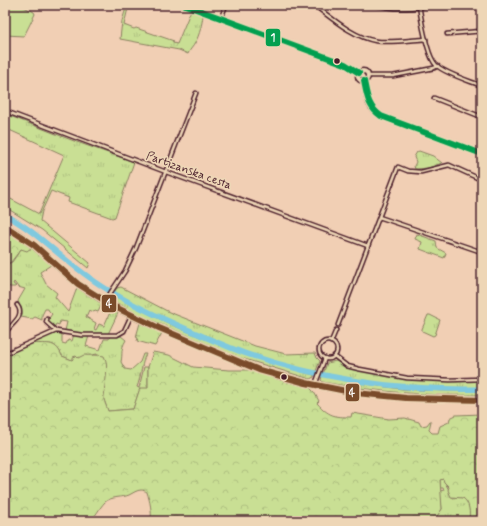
<svg xmlns="http://www.w3.org/2000/svg" width="487" height="526" viewBox="0 0 487 526" font-family="Mynerve,sans-serif">
	<defs>
		<pattern id="grass-tufts" width="24" height="20" patternUnits="userSpaceOnUse"><rect width="24" height="20" fill="#c9df94"/><path d="M3 7l-1-3M5 7V3M7 7l1-3M15 17l-1-3M17 17v-4M19 17l1-3" fill="none" stroke="#aebf80"/></pattern>
		<pattern id="forest-crowns" width="20" height="18" patternUnits="userSpaceOnUse"><rect width="20" height="18" fill="#c9df94"/><path d="M2 6a3 3 0 1 1 6 0M12 15a3 3 0 1 1 6 0" fill="none" stroke="#aebf80"/></pattern>
	</defs>
	<rect width="100%" height="100%" fill="#f1cfb4"/>
	<filter id="ink" filterUnits="userSpaceOnUse"><feTurbulence type="fractalNoise" baseFrequency=".025" numOctaves="2"/><feDisplacementMap in="SourceGraphic" scale="8" xChannelSelector="R" yChannelSelector="G"/><feConvolveMatrix kernelMatrix="1 2 1 2 8 2 1 2 1" color-interpolation-filters="sRGB"/></filter>
	<g filter="url(#ink)">
		<!-- grass -->
		<g fill="url(#grass-tufts)" stroke="#8a7f60">
			<path d="M126,8H128L124,25L134,29L136,28L174,41L172,42L173,43L177,44L191,10L203,15C202,24 200,34 195,43C193,47 190,49 188,54L179,50L120,39L122,21Z"/>
			<polygon points="5,114 74,141 134,162 115,217 112,218 68,202 69,198 51,191 42,211 40,221 90,263 88,268 42,230 5,207 5,196 39,214 64,155 5,128"/>
			<polygon points="419,151 433,156 442,163 428,168 415,169 414,166 416,162 414,157 417,152"/>
			<polygon points="417,234 436,241 437,248 446,253 444,258 420,249 422,242 415,239"/>
			<polygon points="31,248 51,265 40,272 46,284 57,293 55,297 68,312 77,288 102,304 98,312 95,311 94,312 89,310 86,317 96,323 94,329 96,330 99,324 104,326 111,310 118,313 108,334 89,334 65,331 67,322 60,321 59,325 56,324 54,328 47,321 52,314 49,311 48,309 45,309 42,315 42,320 35,317 32,319 21,317 22,312 18,301 25,289 18,287 14,282 13,284 16,286 15,287 10,287 5,285 5,265 12,262 21,249 31,249"/>
			<path d="M121,287L169,312L255,346L286,354L315,353L317,358L320,361L315,373C246,356 177,327 114,292L117,288Z"/>
			<path d="M113,295C176,330 244,357 314,375V377L310,379L238,357L142,316L115,302L112,299Z"/>
			<polygon points="428,315 430,315 440,320 435,335 433,336 422,331 422,329"/>
			<polygon points="140,323 162,333 155,346 137,341 138,338 136,337"/>
			<path d="M59,332L62,333V343L66,344L68,340L72,341L74,334L89,336L86,346L100,350L104,339H109L110,336H121L126,340C120,350 123,353 121,362L125,369L131,370L140,362L143,354H146C142,360 141,378 137,387L139,388L144,367H148V389H140L133,409L108,411L103,397L105,392L97,354L78,358L76,356L72,360L62,356C55,339 46,345 31,343Z"/>
			<path d="M336,361C350,370 364,372 380,374C413,380 448,384 482,380V388L413,387L366,382L323,374L327,363Z"/>
			<path d="M322,376C348,381 375,386 402,389C428,391 455,391 482,391V395C428,396 376,392 323,382L321,380Z"/>
			<path d="M440,479H443C446,485 450,491 453,498C469,494 471,508 469,521H436L437,516L442,509L440,491L444,490L443,488H440Z"/>
		</g>
		<!-- forest -->
		<g fill="url(#forest-crowns)" stroke="#8a7f60">
			<polygon points="5,230 31,248 27,251 21,249 11,262 5,265"/>
			<path d="M31,343C46,345 55,339 62,356L72,360L73,359V357L76,356L78,358L84,355C90,356 97,354 104,356C110,366 104,385 104,396C103,400 107,407 108,411L133,409L140,388H148V367L153,352L169,355L193,367L229,370H248L309,387L314,392L319,401L317,403C329,416 334,417 351,417L352,413L389,419L405,418L419,422L421,426L427,425L430,421H431L429,430L432,433H438L440,426L449,422L450,418L456,415L482,414V521H469C470,513 470,503 463,498L451,497L448,490L449,487L444,482L443,479L440,480L442,509L437,516L436,521H151C152,510 150,502 147,492C145,491 143,490 141,490C137,490 133,493 129,495C122,498 112,496 105,502C99,508 96,517 89,521H5V354L11,353Z"/>
		</g>
		<!-- garden -->
		<polygon fill="#c9df94" stroke="#8a7f60" points="5,5 20,5 34,12 35,14 24,36 5,35"/>
		<g fill="none" stroke-linecap="round" stroke-linejoin="round">
			<!-- river -->
			<path stroke="#7fc9df" stroke-width="5.5" d="M5,215C25,225 41,239 59,254C76,268 95,283 115,294C138,308 164,319 189,330C207,338 225,346 244,353C322,380 400,391 482,389"/>
			<defs>
				<g id="street">
					<path d="M314,5C333,19 353,37 376,41C390,43 411,40 426,39"/>
					<path d="M376,5C396,10 415,8 435,5"/>
					<path d="M419,5C421,18 427,56 436,65C446,74 470,81 482,86"/>
					<polyline points="221,18 226,5"/>
					<polyline points="447,34 482,31"/>
					<polyline points="368,76 393,76 434,68 438,66"/>
					<polyline points="434,98 482,117"/>
					<polyline points="5,111 166,172 368,246"/>
					<polyline points="379,217 482,252"/>
					<polyline points="105,301 125,271 136,248 196,93"/>
					<polyline points="47,319 46,322 56,331"/>
					<polyline points="338,325 398,167 408,171 421,172 449,165 482,180"/>
					<path d="M5,333C11,324 26,316 17,305"/>
					<circle cx="328" cy="350" r="9"/>
					<polyline points="331,342 336,330"/>
					<polyline points="5,350 10,352 13,350 56,331 82,335 117,335 124,331 131,316"/>
					<polyline points="334,356 347,366 359,369 407,378 450,380 482,379"/>
					<polyline points="315,385 325,358"/>
				</g>
				<g id="secondary">
					<polyline points="185,5 345,64 359,73"/>
					<circle cx="363" cy="76" r="5"/>
					<path d="M364,81C367,97 366,107 381,116L482,154"/>
					<path d="M5,226C33,240 53,265 78,284C86,290 95,295 104,301C132,318 163,330 194,343C223,355 252,368 281,377C347,396 415,400 482,400"/>
				</g>
			</defs>
			<!-- street casing -->
			<use href="#street" stroke="#4a1f2b" stroke-width="5.5"/>
			<!-- secondary casing -->
			<use href="#secondary" stroke="#4a1f2b" stroke-width="7"/>
			<!-- street -->
			<use href="#street" stroke="#eed6b6" stroke-width="2.5"/>
			<!-- secondary -->
			<use href="#secondary" stroke="#eed6b6" stroke-width="4"/>
			<defs>
				<polyline id="bus-1" points="5,226 34,245 78,284 115,307 159,328 259,370 306,383 356,393 406,398 482,400"/>
				<g id="bus-2">
					<polyline points="185,5 345,64 359,73"/>
					<path d="M364,81C367,96 368,107 381,116L482,154"/>
				</g>
			</defs>
			<!-- bus-1 casing -->
			<use href="#bus-1" stroke="#eed6b6" stroke-width="9"/>
			<!-- bus-2 casing -->
			<use href="#bus-2" stroke="#eed6b6" stroke-width="9"/>
			<!-- bus-1 -->
			<use href="#bus-1" stroke="#7a4b2a" stroke-width="6"/>
			<!-- bus-2 -->
			<use href="#bus-2" stroke="#049f4f" stroke-width="6"/>
		</g>
	</g>
	<!-- markers -->
	<g fill="#4a1f2b" stroke="#eed6b6" stroke-width="1.5">
		<circle cx="337" cy="61" r="3.5"/>
		<circle cx="284" cy="377" r="3.5"/>
	</g>
	<g text-anchor="middle" stroke-width="3.5" stroke-linejoin="round" paint-order="stroke">
		<!-- street labels -->
		<g font-size="12" fill="#4a1f2b" stroke="#eed6b6">
			<text transform="translate(189 170) rotate(20)" y="4">Partizanska cesta</text>
		</g>
	</g>
	<g stroke="#eed6b6" stroke-width="1.5">
		<rect x="265" y="28" width="16" height="19" rx="4" fill="#049f4f"/>
		<rect x="101" y="294" width="16" height="19" rx="4" fill="#7a4b2a"/>
		<rect x="345" y="383" width="15" height="19" rx="4" fill="#7a4b2a"/>
	</g>
	<g font-size="11" text-anchor="middle" font-weight="bold" fill="#fff">
		<text x="273" y="41">1</text>
		<text x="109" y="307">4</text>
		<text x="352" y="396">4</text>
	</g>
	<!-- margin -->
	<rect width="487" height="526" fill="none" stroke="#eed6b6" stroke-width="20"/>
	<rect x="10" y="10" width="467" height="506" fill="none" stroke="#4a1f2b" stroke-width="1.5" filter="url(#ink)"/>
</svg>
